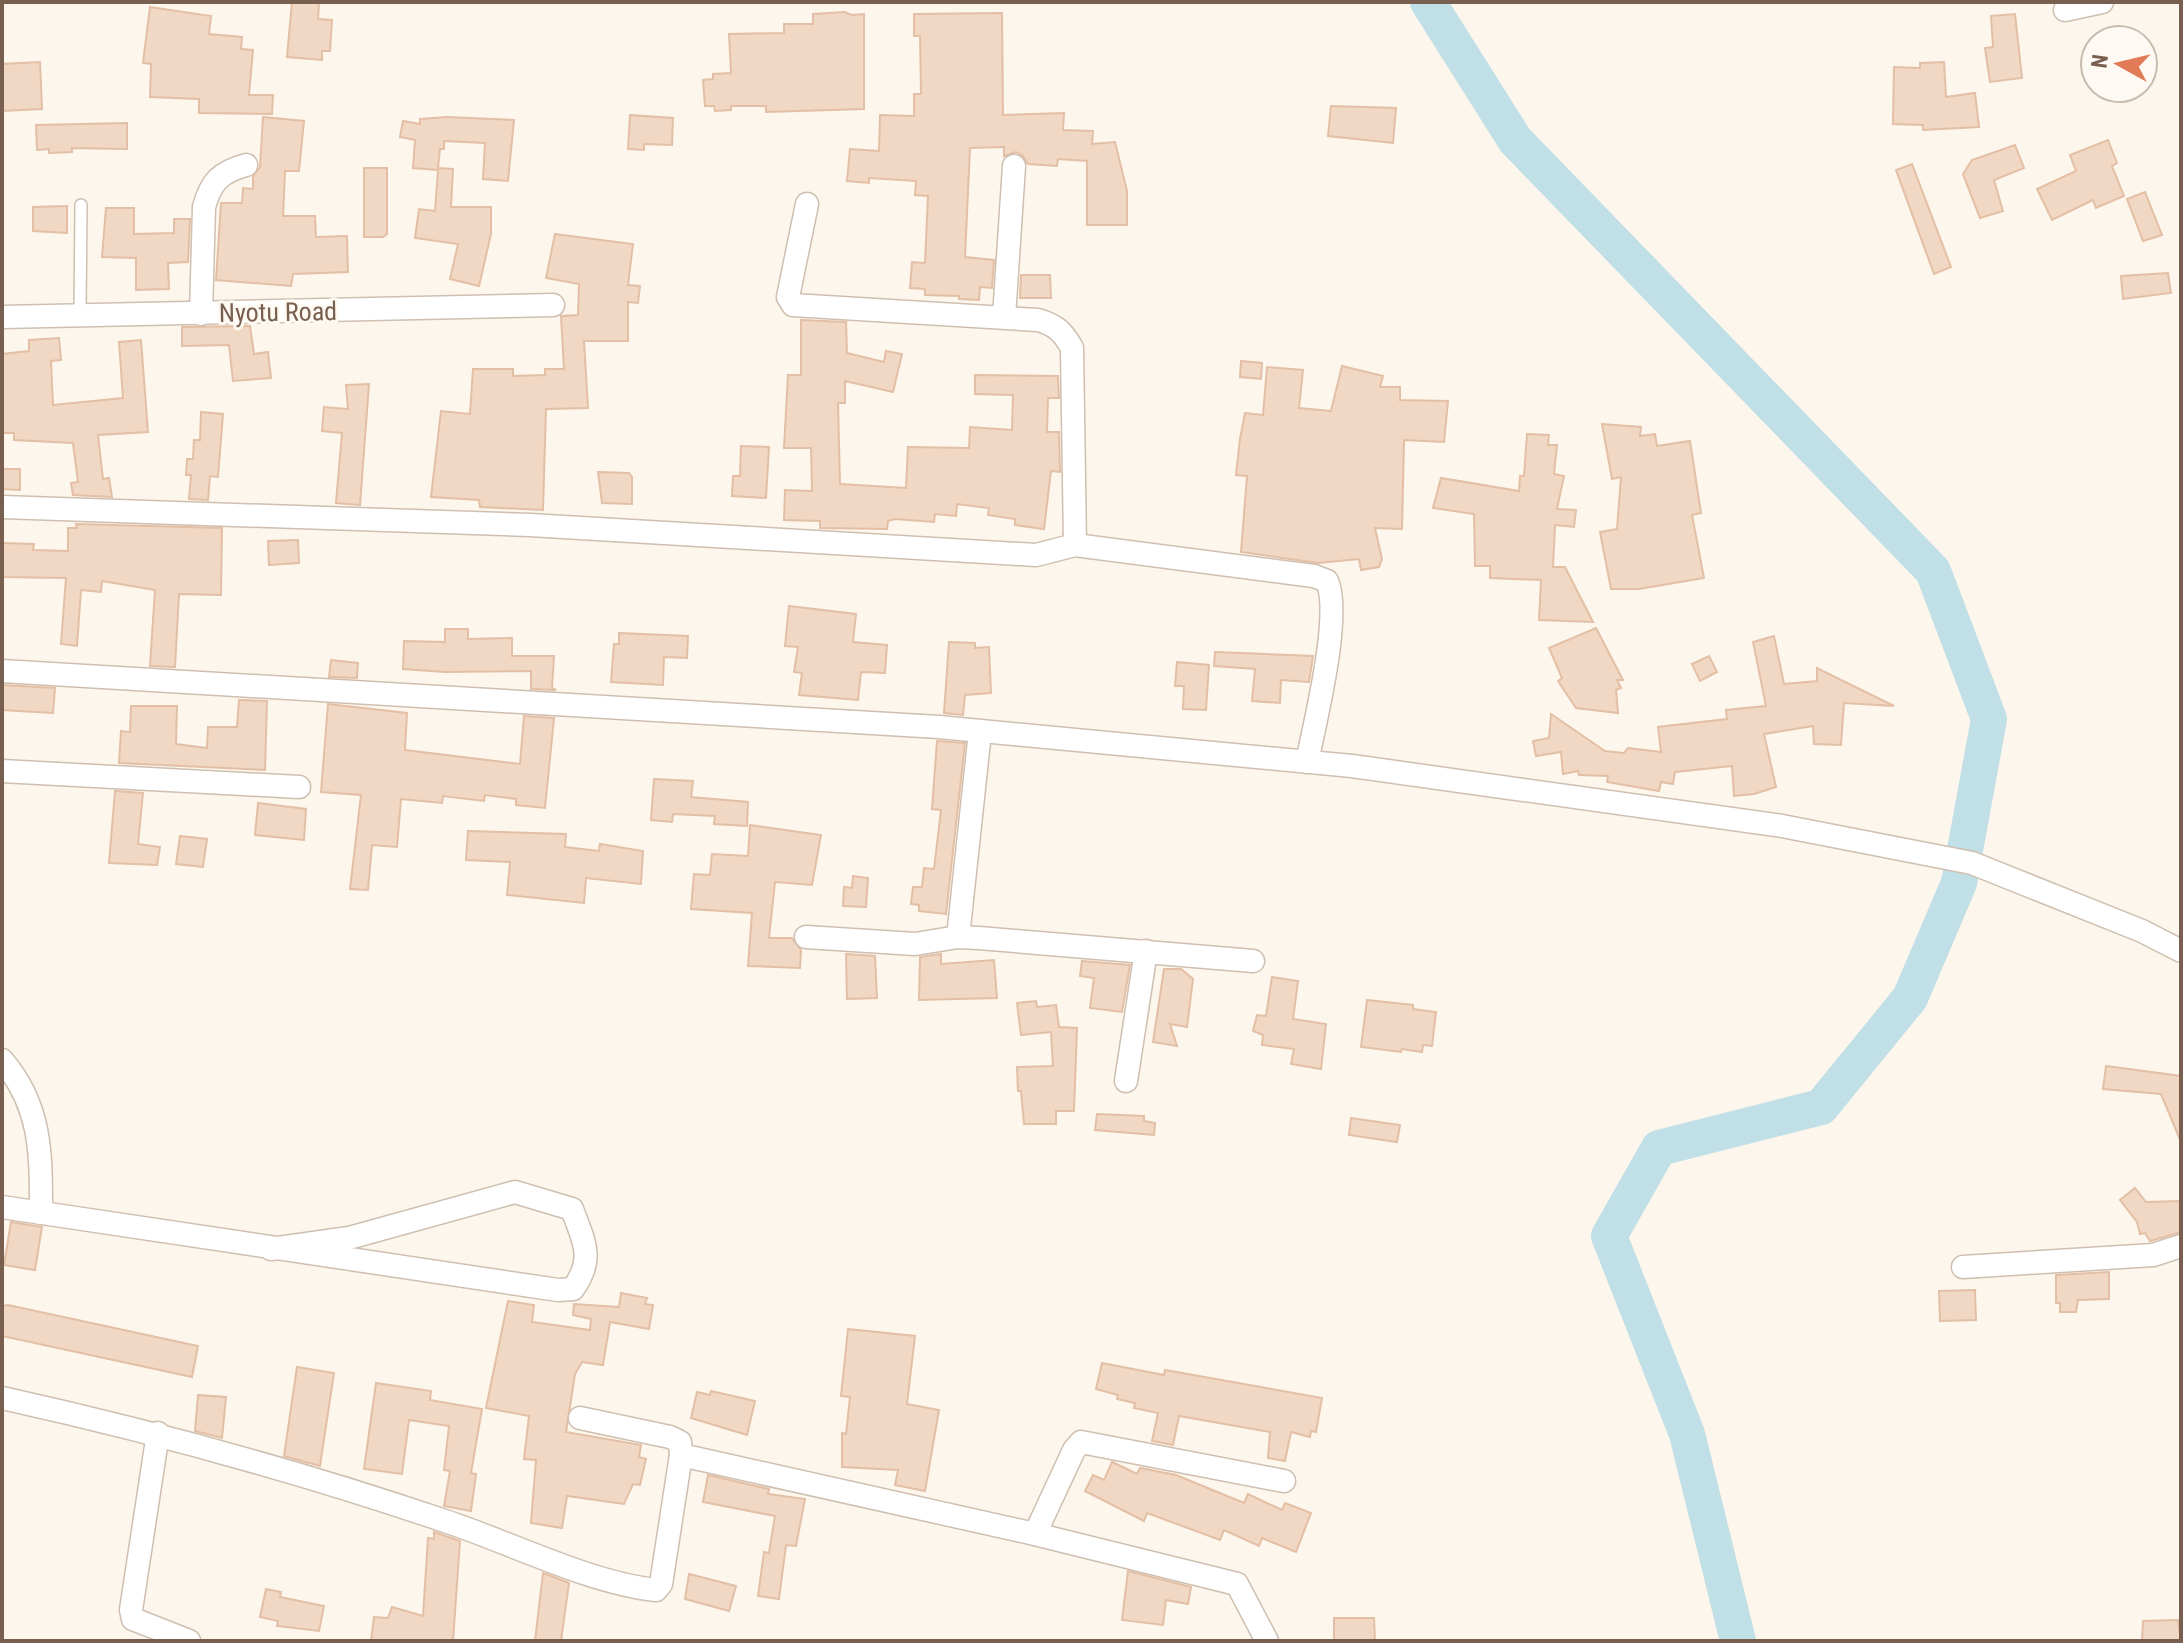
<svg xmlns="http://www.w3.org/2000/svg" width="2183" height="1643" viewBox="0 0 2183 1643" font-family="'Roboto Condensed',sans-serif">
	<rect width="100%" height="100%" fill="#fcf6ec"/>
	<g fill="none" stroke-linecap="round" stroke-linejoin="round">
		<!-- river -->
		<polyline stroke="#c0dfe6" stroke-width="36" points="1428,2 1515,140 1933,571 1989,719 1959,883 1910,998 1821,1107 1659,1148 1609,1236 1687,1434 1738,1641"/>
	</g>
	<!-- building -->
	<g fill="#f1d8c4" stroke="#e3bfa5" stroke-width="2">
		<polygon points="292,2 319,2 318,19 332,20 330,51 322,51 322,60 287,57"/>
		<polygon points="150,7 211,16 209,34 242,37 241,49 253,50 249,95 273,95 272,114 199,113 199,99 150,97 151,64 143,63"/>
		<polygon points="845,12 851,15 864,14 864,109 766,112 766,106 731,106 731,110 715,111 714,106 705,106 703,80 713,79 713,74 731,73 729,34 784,33 784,24 813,24 813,14"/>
		<polygon points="1002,13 1003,115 1064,113 1063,130 1093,131 1092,144 1115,142 1127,191 1127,225 1087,225 1087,161 1058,159 1057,166 1028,164 1022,155 1016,152 1004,156 1004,147 970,148 965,257 994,260 992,288 980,287 979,300 959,299 959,296 925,295 925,289 910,288 912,262 925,263 928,196 915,195 916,181 869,178 869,183 847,181 850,149 879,151 880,115 914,116 914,94 921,94 920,36 914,36 914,14"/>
		<polygon points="2015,14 2022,78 1990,82 1985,48 1993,47 1991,16"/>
		<polygon points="40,62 42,109 2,111 2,64"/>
		<polygon points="1944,62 1946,97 1975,93 1979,127 1923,130 1923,125 1893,124 1894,67 1920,68 1920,63"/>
		<polygon points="1331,106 1396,108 1393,143 1328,136"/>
		<polygon points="630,115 673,118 672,145 644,144 644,150 628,149"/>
		<polygon points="263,117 304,121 299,171 285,171 283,216 315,216 316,237 347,236 348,272 293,274 291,286 216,280 221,203 242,203 243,188 253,189 253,176 260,167"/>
		<polygon points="447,117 514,120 508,181 483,179 485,143 444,141 444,149 440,149 438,168 453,169 451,207 491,207 491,234 479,286 450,279 458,244 415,238 419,209 435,211 438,170 413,168 415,140 400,137 403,121 420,124 420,119"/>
		<polygon points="127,123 127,149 72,148 72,152 49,153 49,149 37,150 36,125"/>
		<polygon points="2108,140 2117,163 2112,166 2124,196 2096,208 2093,200 2052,220 2037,189 2076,171 2070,155"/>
		<polygon points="2015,145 2024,168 1994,180 2003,211 1980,218 1963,174 1972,160"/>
		<polygon points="1912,164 1951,267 1934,274 1896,170"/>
		<polygon points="364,168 387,168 387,234 383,237 364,237"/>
		<polygon points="2145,192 2162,235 2143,241 2127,199"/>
		<polygon points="67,206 67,233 33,231 33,207"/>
		<polygon points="106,208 134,208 134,234 174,233 174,219 190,219 188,262 168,263 169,289 136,290 136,258 102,257"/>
		<polygon points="555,234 633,244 628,285 640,286 638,303 628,302 628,341 584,341 588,408 546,409 543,510 480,507 479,500 431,497 441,411 470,414 473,369 513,369 513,376 545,375 545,369 564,369 561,316 578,315 579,284 546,278"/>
		<polygon points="2168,273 2171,293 2123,299 2121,276"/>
		<polygon points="1021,275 1050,275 1051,298 1020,298"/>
		<polygon points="801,320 846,322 847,353 884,362 886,351 902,354 893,392 845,381 845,403 838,403 840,484 906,488 908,447 969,448 970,427 1012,430 1013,395 975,394 975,375 1058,376 1059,398 1048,398 1047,432 1059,432 1060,472 1051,471 1044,529 1015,525 1015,519 988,515 989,508 957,504 956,516 935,514 934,522 895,519 888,521 887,529 820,528 820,521 784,520 785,490 812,491 811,448 784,448 788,375 801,375"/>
		<polygon points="250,326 254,354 268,352 271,378 233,381 229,345 182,346 182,327"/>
		<polygon points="59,338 61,360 51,361 53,405 123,398 119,342 141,340 148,432 98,435 103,479 109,478 112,497 73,495 71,483 78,482 73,443 14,440 14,433 2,433 2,354 29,351 29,340"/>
		<polygon points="1241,361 1262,363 1261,379 1240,377"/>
		<polygon points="1342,366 1383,376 1380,387 1400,387 1400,400 1448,401 1444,442 1404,440 1402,529 1375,528 1382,559 1379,567 1361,570 1359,559 1318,563 1241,552 1247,476 1236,475 1240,439 1245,413 1263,415 1267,367 1303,370 1299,408 1331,411"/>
		<polygon points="369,384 360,505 336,503 342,433 322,431 324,407 348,409 346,385"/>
		<polygon points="201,412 223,414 218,477 210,476 208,500 189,499 191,475 186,475 187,459 193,459 194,440 200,440"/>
		<polygon points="1602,424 1641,427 1640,436 1655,434 1657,446 1690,441 1701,513 1692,515 1704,578 1639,589 1611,589 1600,532 1617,529 1621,477 1612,479"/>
		<polygon points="1527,434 1549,435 1548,445 1557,445 1554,474 1564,476 1557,509 1576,510 1574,527 1555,525 1553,567 1565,567 1593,622 1539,620 1541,580 1490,578 1490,566 1475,566 1474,514 1433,508 1441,478 1519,491 1520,476 1524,476"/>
		<polygon points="741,446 769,447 766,498 732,496 733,476 740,476"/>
		<polygon points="2,469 20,469 20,490 2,489"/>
		<polygon points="598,472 629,473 632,477 632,504 602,503"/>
		<polygon points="76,524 222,528 221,595 179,594 175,667 150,666 155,590 102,581 101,592 81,590 77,646 61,644 66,578 2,577 2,543 34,544 33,550 68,551 68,528 77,528"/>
		<polygon points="298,540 299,563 269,565 268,541"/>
		<polygon points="789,606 856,614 853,642 887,645 885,673 861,672 858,700 799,695 802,673 794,672 798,647 785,646"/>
		<polygon points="1596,628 1623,680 1617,680 1621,688 1616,690 1618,713 1576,708 1558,681 1562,678 1549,648"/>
		<polygon points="445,629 468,629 468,639 512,638 512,656 554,656 552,688 556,690 531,689 531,671 445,672 403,669 404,641 445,642"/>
		<polygon points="619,633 688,636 687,658 664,657 663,685 611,682 614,644 619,644"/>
		<polygon points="1774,636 1784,684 1817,681 1817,668 1894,706 1844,703 1841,745 1814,744 1813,726 1764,734 1776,787 1754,794 1734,796 1732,766 1675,772 1673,784 1661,782 1659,791 1607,782 1608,776 1579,775 1578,771 1563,774 1561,752 1536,756 1533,741 1549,738 1551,714 1605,751 1624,753 1628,748 1661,752 1658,727 1727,719 1726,710 1766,706 1753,642"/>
		<polygon points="949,642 975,643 975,648 989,647 991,693 965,695 963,715 944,713"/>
		<polygon points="1215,652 1313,656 1309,682 1281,680 1280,703 1252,701 1255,669 1214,666"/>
		<polygon points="1709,656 1717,672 1700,681 1692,664"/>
		<polygon points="331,660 358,663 357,678 329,677"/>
		<polygon points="1177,662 1209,665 1206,710 1183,709 1184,686 1175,686"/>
		<polygon points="2,685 55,688 53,713 2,710"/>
		<polygon points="239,700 267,701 265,770 119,763 121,731 130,732 131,706 177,706 176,744 207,748 208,727 237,727"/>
		<polygon points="328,704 407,713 405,750 520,764 524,716 554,718 545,808 516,805 516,799 485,795 484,801 443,796 442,803 401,799 397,847 372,845 368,890 350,889 361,795 321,792"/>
		<polygon points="937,741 965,743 946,914 919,911 919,905 911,904 913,887 922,887 924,868 934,869 941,810 932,809"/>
		<polygon points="654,779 693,781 691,797 748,802 747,826 714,824 715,816 673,814 672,822 651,820"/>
		<polygon points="115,791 143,793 138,844 160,847 157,865 109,863"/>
		<polygon points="258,803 306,809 304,840 255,835"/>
		<polygon points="750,825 821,835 812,885 775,882 769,938 792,938 801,950 800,968 748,966 752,913 691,909 694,874 710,875 712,854 748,856"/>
		<polygon points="468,831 566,834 565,847 599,851 600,844 643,851 641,884 586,878 584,903 507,895 510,862 466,860"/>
		<polygon points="180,836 207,839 203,867 176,864"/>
		<polygon points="853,876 868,878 866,907 843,906 844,887 852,888"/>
		<polygon points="846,954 875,956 877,998 847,999"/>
		<polygon points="941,954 941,964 994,960 997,998 919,1000 920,957"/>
		<polygon points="1082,961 1130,965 1122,1012 1090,1008 1094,978 1080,976"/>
		<polygon points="1164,969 1181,969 1193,979 1187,1027 1170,1024 1177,1046 1153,1042"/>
		<polygon points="1272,977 1298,981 1293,1019 1326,1024 1321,1069 1291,1064 1294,1049 1262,1045 1263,1035 1253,1031 1257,1015 1266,1016"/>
		<polygon points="1367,1000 1413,1005 1413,1009 1436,1012 1432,1046 1423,1045 1422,1052 1402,1049 1401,1052 1361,1047"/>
		<polygon points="1036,1001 1037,1007 1056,1005 1059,1027 1077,1028 1074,1111 1056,1111 1056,1124 1024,1124 1021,1091 1018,1091 1017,1067 1053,1066 1051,1032 1021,1035 1017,1003"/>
		<polygon points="2106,1066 2181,1076 2181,1142 2161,1094 2103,1089"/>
		<polygon points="1097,1114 1144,1116 1144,1121 1155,1123 1154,1135 1095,1130"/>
		<polygon points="1351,1118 1400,1125 1397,1142 1349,1135"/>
		<polygon points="2135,1188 2146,1202 2181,1201 2181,1232 2150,1241 2145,1233 2140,1234 2137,1222 2120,1200"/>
		<polygon points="11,1222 42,1227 35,1270 4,1265"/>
		<polygon points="2109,1272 2109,1299 2078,1300 2076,1312 2060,1312 2060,1303 2056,1303 2056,1275"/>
		<polygon points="1975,1290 1976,1320 1940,1321 1939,1291"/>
		<polygon points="621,1293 647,1298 645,1304 653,1305 649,1329 610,1322 603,1365 582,1362 575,1374 566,1432 641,1445 639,1457 646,1459 640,1485 633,1484 624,1504 567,1496 562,1528 531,1523 536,1460 524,1459 529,1416 486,1408 508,1301 534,1305 532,1322 590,1330 591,1319 573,1315 574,1304 619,1307"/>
		<polygon points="8,1305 198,1346 192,1377 2,1336 2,1306"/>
		<polygon points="848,1329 915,1336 907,1404 939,1410 925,1491 895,1485 898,1470 842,1467 842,1433 846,1434 850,1397 841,1396"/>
		<polygon points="1102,1363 1164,1375 1165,1370 1322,1398 1316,1432 1311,1431 1310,1437 1291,1432 1285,1461 1268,1458 1270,1432 1179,1416 1173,1445 1152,1441 1158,1413 1134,1408 1135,1403 1117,1399 1118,1395 1096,1389"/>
		<polygon points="297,1367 334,1373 320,1466 284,1456"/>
		<polygon points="376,1383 431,1391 430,1400 482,1409 471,1473 476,1474 471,1511 444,1506 450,1471 444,1470 449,1426 409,1420 402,1474 364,1469"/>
		<polygon points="711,1391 755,1401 747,1435 691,1418 697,1392 710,1395"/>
		<polygon points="198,1395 226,1397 222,1438 195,1431"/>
		<polygon points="1112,1462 1137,1474 1140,1468 1176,1475 1244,1503 1248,1494 1282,1510 1285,1503 1311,1513 1296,1552 1262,1538 1259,1546 1224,1530 1220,1540 1147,1513 1144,1521 1085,1491 1093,1475 1104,1480"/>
		<polygon points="708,1475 769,1489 768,1494 805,1499 796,1546 786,1545 779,1599 758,1596 764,1552 769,1553 775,1516 703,1502"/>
		<polygon points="434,1532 460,1541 453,1641 371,1641 374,1617 388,1618 392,1607 423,1616 428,1538 434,1539"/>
		<polygon points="1128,1571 1191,1587 1188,1604 1166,1600 1163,1625 1122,1620"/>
		<polygon points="543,1573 569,1583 561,1641 535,1641"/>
		<polygon points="689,1574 736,1586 729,1611 685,1599"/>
		<polygon points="266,1589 281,1592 280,1597 324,1606 319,1631 277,1626 278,1621 260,1617"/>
		<polygon points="1334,1618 1374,1618 1375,1641 1334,1641"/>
		<polygon points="2178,1620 2181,1641 2142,1641 2143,1621"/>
	</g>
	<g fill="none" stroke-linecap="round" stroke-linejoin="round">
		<defs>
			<polyline id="lane" points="80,313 81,205"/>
			<g id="street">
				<polyline points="2065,10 2102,2"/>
				<path d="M807,204L788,297L793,305L1038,320C1056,325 1063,332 1072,348L1075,545"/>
				<path d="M201,314L204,207C211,181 221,172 246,165"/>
				<polyline points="2,317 553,305"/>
				<polyline points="1004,317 1014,166"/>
				<path d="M2,507L530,525L1036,555L1075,545L1314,576L1327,581C1342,615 1315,722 1307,762"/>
				<polyline points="2,671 939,727 1352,766 1782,826 1972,863 2142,931 2181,951"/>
				<polyline points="2,771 299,787"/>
				<polyline points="806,937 915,944 958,937 979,938 1253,961"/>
				<polyline points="958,937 980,732"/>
				<path d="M2,1060C42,1106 41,1155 41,1213"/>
				<polyline points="1126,1081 1146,951"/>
				<path d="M2,1207L558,1290L573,1289C595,1258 584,1242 572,1209L515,1192L349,1238L271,1249"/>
				<polyline points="1963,1267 2153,1255 2181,1246"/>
				<path d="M2,1398C151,1431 297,1471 442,1520C507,1541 589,1583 656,1590L661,1584L681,1455L1035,1534L1237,1584L1267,1641"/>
				<polyline points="580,1418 670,1437 680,1442 681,1455"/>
				<polyline points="158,1433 131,1610 133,1619 189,1641"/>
				<polyline points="1035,1534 1074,1450 1081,1442 1284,1481"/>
			</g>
		</defs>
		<!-- lane casing -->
		<use href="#lane" stroke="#cfbfb1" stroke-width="14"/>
		<!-- street casing -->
		<use href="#street" stroke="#cfbfb1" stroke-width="25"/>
		<!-- lane -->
		<use href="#lane" stroke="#fff" stroke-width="11"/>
		<!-- street -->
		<use href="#street" stroke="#fff" stroke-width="22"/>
	</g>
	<g text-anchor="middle" stroke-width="6" stroke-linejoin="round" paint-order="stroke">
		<!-- street labels -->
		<g font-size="26" fill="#785f4f" stroke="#fefaf3">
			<text transform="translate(278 312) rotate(-1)" y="9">Nyotu Road</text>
		</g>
	</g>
	<!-- border -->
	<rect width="2183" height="1643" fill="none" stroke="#785f4f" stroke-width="8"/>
	<!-- north arrow -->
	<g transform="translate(2119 64) rotate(278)"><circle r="38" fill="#fefaf3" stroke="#c8bcb1" stroke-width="2"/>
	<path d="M0-6L14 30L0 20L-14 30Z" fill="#e17a57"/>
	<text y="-12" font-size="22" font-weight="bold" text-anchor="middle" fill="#785f4f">N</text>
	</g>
</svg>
